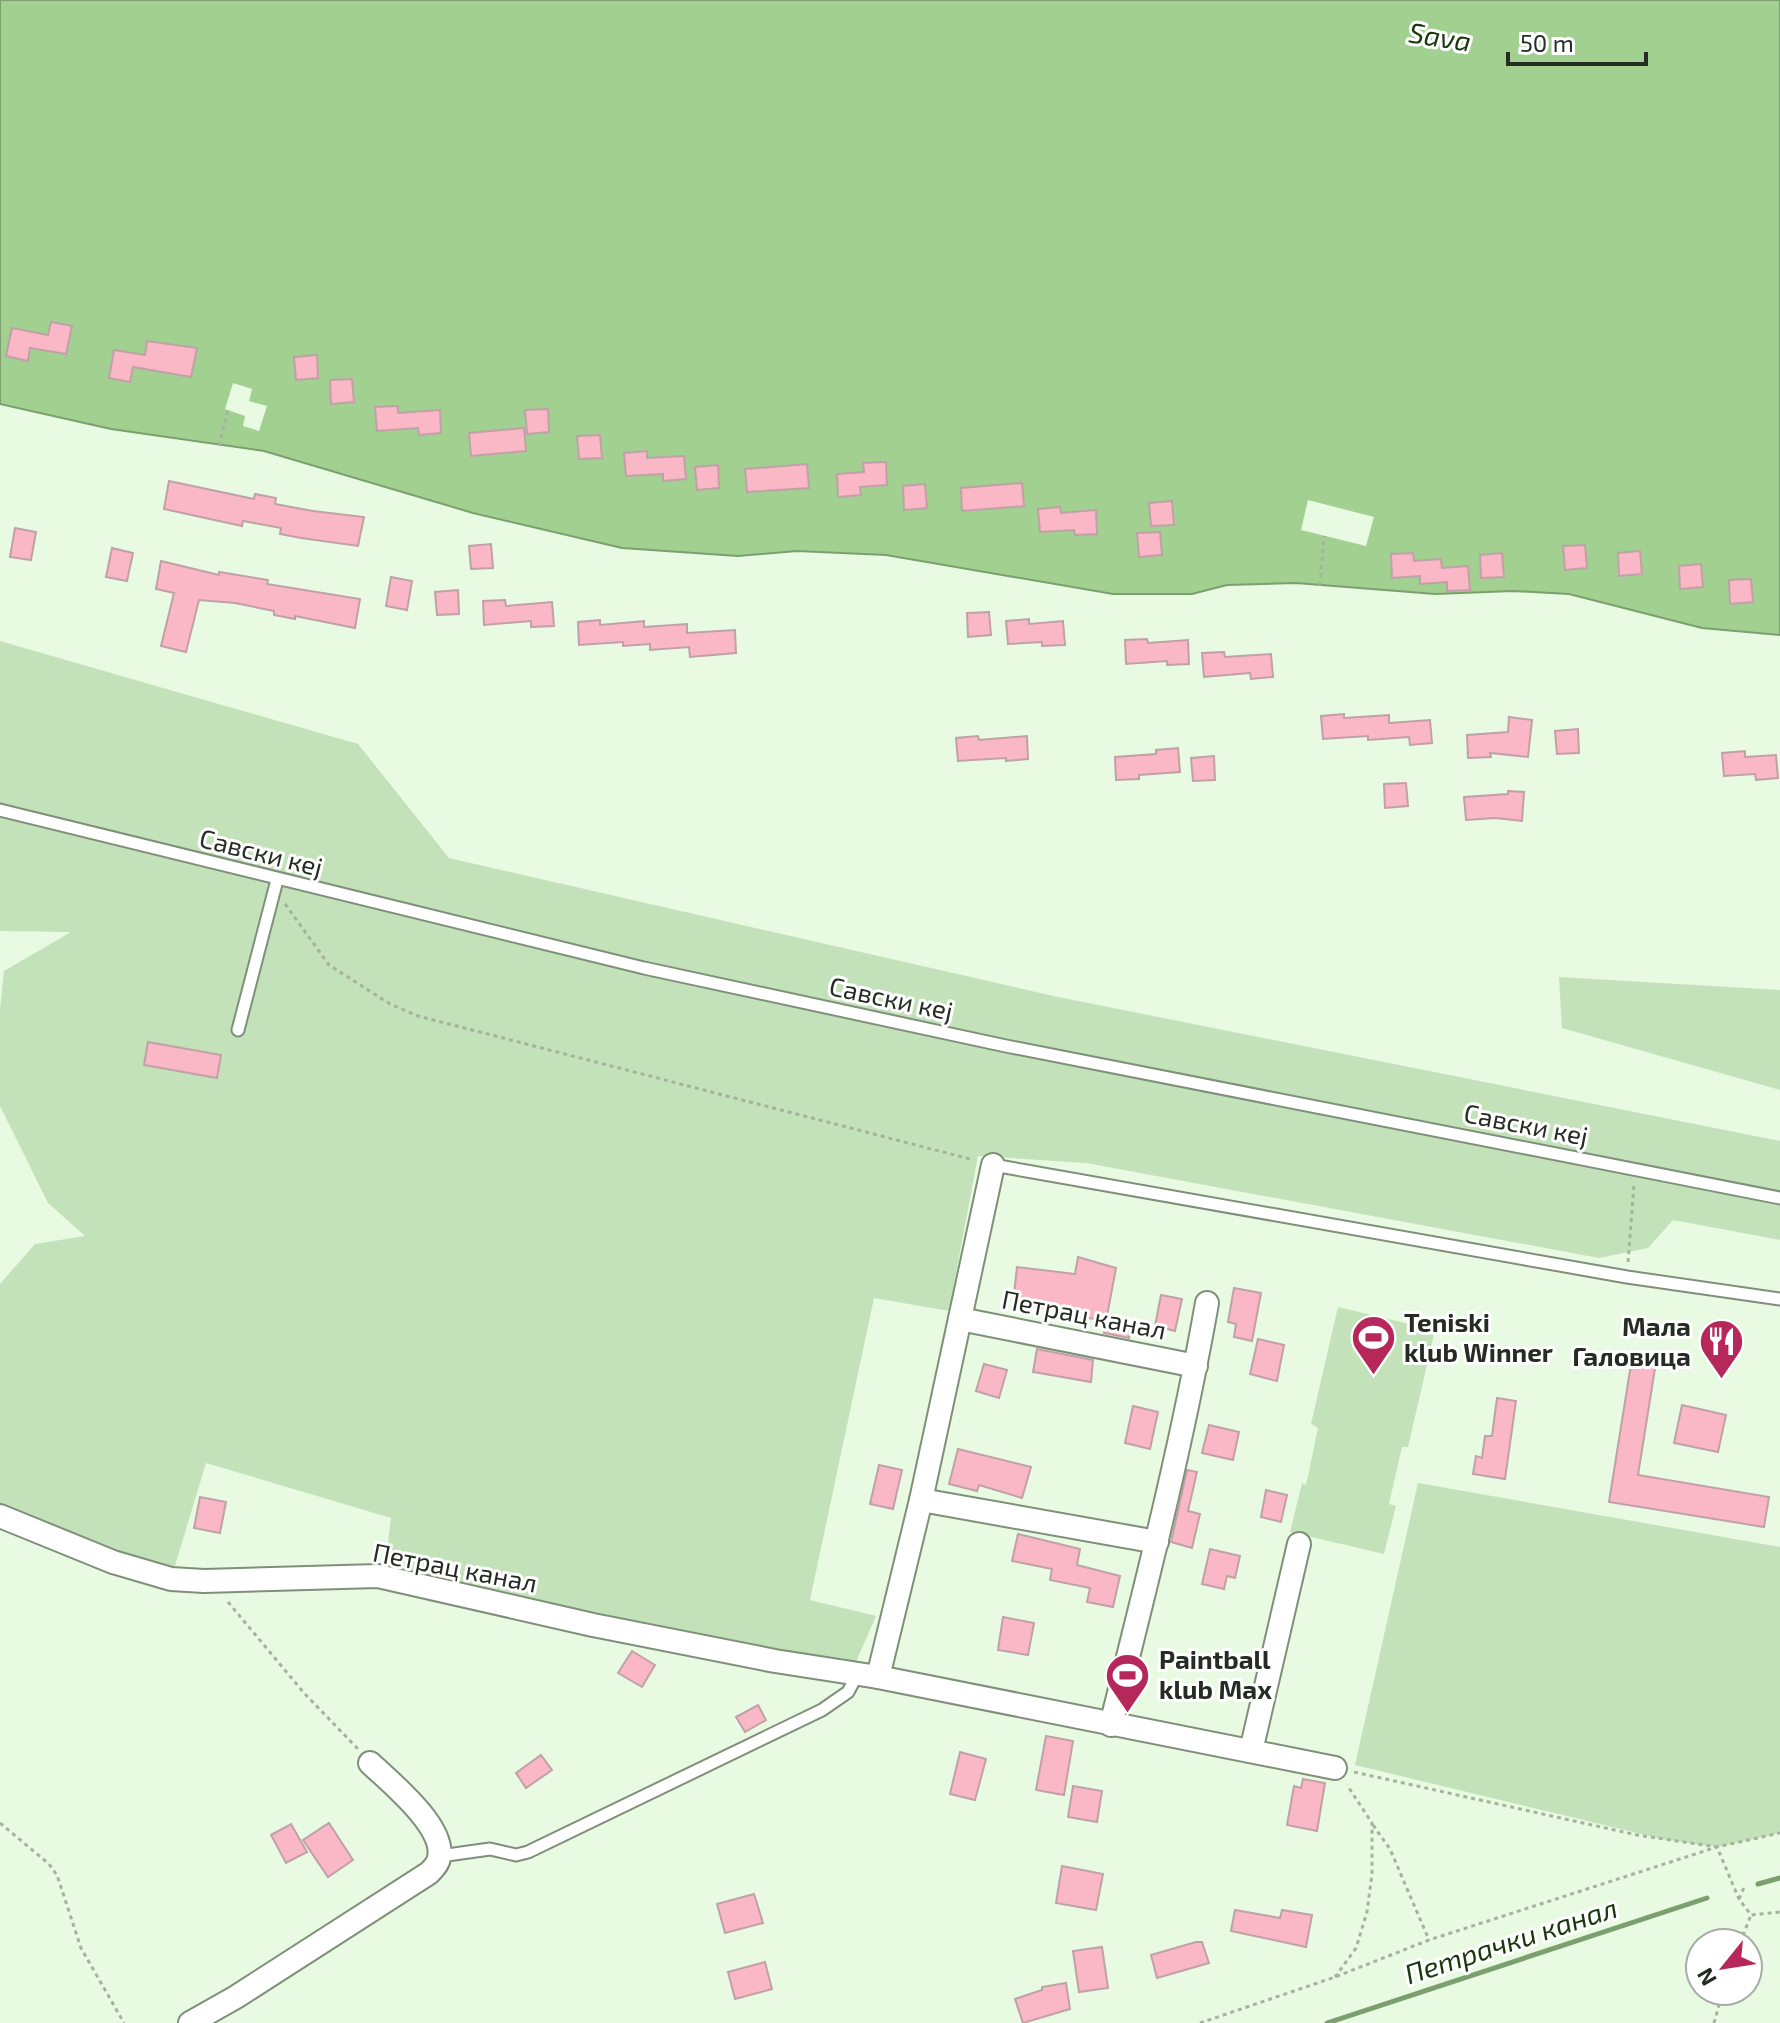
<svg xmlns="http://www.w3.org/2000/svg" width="1780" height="2023" viewBox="0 0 1780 2023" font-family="'Exo 2',sans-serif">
	<rect width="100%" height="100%" fill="#e8fae1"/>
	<!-- green -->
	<g fill="#c4e2b9">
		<polygon points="0,641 358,744 449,858 1058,997 1780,1141 1780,1240 1673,1220 1648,1248 1599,1258 1086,1163 978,1156 949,1311 874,1298 810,1600 876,1616 855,1664 519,1597 385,1566 391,1518 206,1463 171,1579 0,1516 0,1284 35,1244 85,1236 48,1203 0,1106 0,1010 4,971 71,932 0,931"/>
		<polygon points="1559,977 1780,990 1780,1090 1562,1028"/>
		<polygon points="1338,1307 1435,1330 1408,1447 1402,1447 1389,1504 1396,1506 1384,1554 1290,1532 1302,1483 1306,1485 1318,1428 1311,1424"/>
		<polygon points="1418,1483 1780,1547 1780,1833 1717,1847 1662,1839 1355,1765"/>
	</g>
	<!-- water -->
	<polygon fill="#a1d091" stroke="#7c9f70" stroke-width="2" points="0,0 1780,0 1780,635 1702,628 1569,594 1513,591 1435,594 1296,583 1227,585 1192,594 1113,594 886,555 797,551 738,556 622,548 473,513 264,451 111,429 0,404"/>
	<!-- pier -->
	<g fill="#e8fae1">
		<polygon points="233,383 252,389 249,401 267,406 259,431 243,426 245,416 225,409"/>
		<polygon points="1308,500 1374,517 1366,546 1301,530"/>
	</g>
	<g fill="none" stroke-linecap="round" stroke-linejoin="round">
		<!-- stream -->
		<g stroke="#7c9f70" stroke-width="5">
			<polyline points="1758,1884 1780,1878"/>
			<polyline points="1327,2023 1707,1898"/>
		</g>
	</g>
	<!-- building -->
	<g fill="#fab7c5" stroke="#c0a1a7" stroke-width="2">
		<polygon points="51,322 72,326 66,354 30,348 28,361 6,356 12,328 48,335"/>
		<polygon points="147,341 197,348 191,377 133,367 130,382 109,378 114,350 145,355"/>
		<polygon points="317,355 318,378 296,380 294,357"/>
		<polygon points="352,379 354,402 331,404 330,380"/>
		<polygon points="398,406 398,413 440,410 441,433 419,435 418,428 377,431 375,407"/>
		<polygon points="548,409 549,432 527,434 525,410"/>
		<polygon points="524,428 526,451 471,456 469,433"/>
		<polygon points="600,435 602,458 579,459 577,436"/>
		<polygon points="647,451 647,458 684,456 686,479 663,481 663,474 626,476 624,453"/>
		<polygon points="886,462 887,485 860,487 861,495 838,497 837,474 864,472 863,463"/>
		<polygon points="807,464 809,488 747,492 745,469"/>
		<polygon points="718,465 719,488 697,490 695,467"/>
		<polygon points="169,481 254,499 255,494 276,498 275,504 313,511 364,517 358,546 301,538 280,534 281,528 243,521 242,526 164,509"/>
		<polygon points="1022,483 1024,506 962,511 961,488"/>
		<polygon points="925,484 927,508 904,510 903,486"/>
		<polygon points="1172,501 1174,525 1151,526 1149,503"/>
		<polygon points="1060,507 1061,513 1096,510 1097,534 1075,535 1074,530 1040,532 1038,509"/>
		<polygon points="15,528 36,532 31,560 10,557"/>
		<polygon points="1160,532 1162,555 1139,557 1137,533"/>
		<polygon points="491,544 493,568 471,569 469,546"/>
		<polygon points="1585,545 1587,568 1565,570 1563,546"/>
		<polygon points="112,548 133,553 127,581 106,577"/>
		<polygon points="1640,551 1642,574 1619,576 1618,553"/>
		<polygon points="1413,553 1414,561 1441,559 1442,568 1468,566 1470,590 1447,591 1447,582 1420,584 1420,576 1392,578 1391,554"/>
		<polygon points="1502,553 1504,577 1481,578 1480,555"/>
		<polygon points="161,561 219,575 219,572 268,580 267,584 360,599 355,628 295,616 295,619 274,615 274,611 235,603 199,600 186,652 161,646 174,593 156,589"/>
		<polygon points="1701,564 1703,587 1680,589 1679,566"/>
		<polygon points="391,577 412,581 407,610 386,606"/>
		<polygon points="1751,579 1753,602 1730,604 1729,580"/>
		<polygon points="458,590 459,614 437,615 435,592"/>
		<polygon points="505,600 506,606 552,602 554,626 531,627 531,621 484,625 483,601"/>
		<polygon points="989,612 991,635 968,637 967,613"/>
		<polygon points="1029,619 1029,624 1063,621 1065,645 1042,646 1042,642 1008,644 1006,621"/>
		<polygon points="600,620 600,625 644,621 644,627 687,624 687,633 735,630 736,653 690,657 689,647 650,650 650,644 623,646 623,642 579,645 578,622"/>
		<polygon points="1147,639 1148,643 1188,640 1189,664 1167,665 1167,661 1126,664 1125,640"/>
		<polygon points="1224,652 1225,657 1271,654 1273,677 1251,679 1250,673 1204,677 1202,653"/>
		<polygon points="1344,714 1344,718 1389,715 1389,723 1430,720 1432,743 1410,745 1409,737 1368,740 1368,736 1323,739 1321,716"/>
		<polygon points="1509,717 1532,720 1528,757 1490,753 1491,757 1468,758 1467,735 1508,732"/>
		<polygon points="1578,729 1579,753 1557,754 1555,731"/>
		<polygon points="978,736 979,740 1027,736 1028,759 1006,761 1006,758 958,761 956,738"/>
		<polygon points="1178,748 1180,772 1139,775 1139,779 1116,780 1115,757 1156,754 1156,750"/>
		<polygon points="1745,751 1745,757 1776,755 1778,778 1756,780 1755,774 1724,776 1722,753"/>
		<polygon points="1214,756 1215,780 1193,781 1191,758"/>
		<polygon points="1406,783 1408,806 1385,808 1384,784"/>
		<polygon points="1508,791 1524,792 1522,821 1495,818 1466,820 1464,797 1508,794"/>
		<polygon points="148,1042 221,1055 217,1078 144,1065"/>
		<polygon points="1078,1257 1116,1268 1106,1321 1067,1314 1068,1311 1013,1304 1017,1267 1075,1274"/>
		<polygon points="1234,1288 1261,1293 1252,1341 1234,1337 1236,1324 1228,1322"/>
		<polygon points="1161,1295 1182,1299 1175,1331 1155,1326"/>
		<polygon points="1107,1319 1131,1323 1129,1338 1104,1333"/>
		<polygon points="1258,1339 1284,1345 1277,1381 1250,1374"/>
		<polygon points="1037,1349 1093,1360 1091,1382 1033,1372"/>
		<polygon points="1632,1358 1656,1362 1638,1475 1769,1497 1764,1527 1609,1502"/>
		<polygon points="984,1364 1007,1370 999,1398 976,1391"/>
		<polygon points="1497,1398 1516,1401 1505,1479 1473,1474 1476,1456 1482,1458 1485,1436 1492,1436"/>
		<polygon points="1682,1405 1726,1415 1718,1452 1674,1443"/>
		<polygon points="1133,1406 1158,1412 1150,1449 1125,1443"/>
		<polygon points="1209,1425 1239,1432 1233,1460 1202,1453"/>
		<polygon points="958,1449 1031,1467 1022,1498 979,1485 977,1491 949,1484"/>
		<polygon points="879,1465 902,1470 893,1509 870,1504"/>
		<polygon points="1187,1470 1197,1472 1188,1511 1200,1514 1192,1548 1171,1542"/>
		<polygon points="1266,1490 1287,1495 1281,1522 1261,1517"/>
		<polygon points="200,1497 226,1502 220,1533 194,1528"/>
		<polygon points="1018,1534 1080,1549 1077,1565 1120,1576 1113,1607 1087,1602 1090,1588 1050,1580 1052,1569 1012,1561"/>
		<polygon points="1210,1549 1240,1556 1235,1578 1227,1576 1224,1589 1202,1584"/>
		<polygon points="1003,1617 1034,1623 1028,1655 998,1650"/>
		<polygon points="632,1651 655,1665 642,1687 618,1673"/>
		<polygon points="758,1705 766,1720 745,1732 736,1717"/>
		<polygon points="1046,1736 1073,1741 1064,1795 1036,1790"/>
		<polygon points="960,1752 986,1759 975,1800 950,1794"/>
		<polygon points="541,1755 552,1770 526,1788 516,1773"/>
		<polygon points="1303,1779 1325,1783 1317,1831 1287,1825 1294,1786 1301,1788"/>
		<polygon points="1073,1786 1102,1791 1097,1822 1068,1817"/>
		<polygon points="329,1823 353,1860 328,1877 303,1840"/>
		<polygon points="291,1824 307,1852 286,1863 271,1835"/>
		<polygon points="1062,1866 1103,1874 1096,1910 1056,1903"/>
		<polygon points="754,1894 763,1923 725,1933 717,1904"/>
		<polygon points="1235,1910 1280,1918 1282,1910 1312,1915 1306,1947 1231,1931"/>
		<polygon points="1196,1942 1202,1942 1209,1963 1157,1978 1151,1955"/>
		<polygon points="1102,1947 1108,1988 1079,1992 1073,1951"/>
		<polygon points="765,1962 772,1989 735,1999 728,1972"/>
		<polygon points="1066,1983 1070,2009 1023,2023 1015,1999 1042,1990 1042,1987"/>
	</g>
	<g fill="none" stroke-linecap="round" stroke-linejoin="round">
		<defs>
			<g id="service">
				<polyline points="0,810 644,968 1006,1046 1780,1198"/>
				<polyline points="238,1030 277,880"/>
				<polyline points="993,1165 1627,1277 1780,1299"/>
				<polyline points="440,1856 490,1849 516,1855 528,1852 822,1710 848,1692 857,1675"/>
			</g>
			<g id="minor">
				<polyline points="960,1319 1196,1366"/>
				<polyline points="921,1500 1157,1542"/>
				<polyline points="0,1516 113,1562 171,1579 204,1581 378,1576 593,1625 775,1661 878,1677 1335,1768"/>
				<polyline points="878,1677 921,1500 993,1165"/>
				<path d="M1111,1725C1146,1585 1182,1445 1207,1303"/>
				<polyline points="1251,1751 1299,1544"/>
				<path d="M190,2023L236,1997L429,1873C433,1869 438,1864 439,1858C446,1827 390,1782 370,1763"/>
			</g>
		</defs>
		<!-- service casing -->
		<use href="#service" stroke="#7f907a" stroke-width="15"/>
		<!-- minor casing -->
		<use href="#minor" stroke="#7f907a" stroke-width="26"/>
		<!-- path -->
		<g stroke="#a4b29e" stroke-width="3" stroke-dasharray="4 4" stroke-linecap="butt">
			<polyline points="219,446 228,410"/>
			<polyline points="1320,585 1324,536"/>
			<polyline points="285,904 329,965 390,1004 418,1016 974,1160"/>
			<polyline points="1628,1262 1634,1185"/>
			<polyline points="228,1602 304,1693 358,1749"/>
			<polyline points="1354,1772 1637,1835 1717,1847 1739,1899 1751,1915 1780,1912"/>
			<polyline points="0,1823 49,1864 57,1875 81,1948 124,2023"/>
			<polyline points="1373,1825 1390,1849 1429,1940"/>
			<polyline points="1739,1899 1745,1885"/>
			<polyline points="1740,1943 1751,1915"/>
			<polyline points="1335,1977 1356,1948 1367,1912 1372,1874 1372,1823 1347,1785"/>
			<polyline points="1200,2023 1335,1977 1429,1940 1717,1847 1780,1833"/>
			<polyline points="1714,2023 1723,1991"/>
		</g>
		<!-- service -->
		<use href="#service" stroke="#fff" stroke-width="11"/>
		<!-- minor -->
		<use href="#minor" stroke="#fff" stroke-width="22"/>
	</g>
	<!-- icons -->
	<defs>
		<symbol id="stadium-pin" viewBox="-11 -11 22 30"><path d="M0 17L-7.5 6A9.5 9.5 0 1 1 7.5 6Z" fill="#b6285a" stroke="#fff"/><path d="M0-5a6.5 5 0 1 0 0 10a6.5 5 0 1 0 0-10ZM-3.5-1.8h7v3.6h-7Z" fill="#fff"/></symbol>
		<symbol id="restaurant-pin" viewBox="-11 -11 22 30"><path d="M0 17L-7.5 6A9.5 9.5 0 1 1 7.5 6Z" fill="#b6285a" stroke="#fff"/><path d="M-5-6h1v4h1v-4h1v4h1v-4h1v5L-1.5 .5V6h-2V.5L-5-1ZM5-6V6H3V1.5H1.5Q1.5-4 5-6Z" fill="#fff"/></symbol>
	</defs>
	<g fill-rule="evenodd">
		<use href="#stadium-pin" x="1348" y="1312" width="51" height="69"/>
		<use href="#restaurant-pin" x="1696" y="1316" width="51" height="69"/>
		<use href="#stadium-pin" x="1102" y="1650" width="51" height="69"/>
	</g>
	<g text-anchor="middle" stroke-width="6" stroke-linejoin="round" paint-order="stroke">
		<!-- street labels -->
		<g font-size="26" fill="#252c23" stroke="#fff">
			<text transform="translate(261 853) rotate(14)" y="9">Савски кеј</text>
			<text transform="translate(891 999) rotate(12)" y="9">Савски кеј</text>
			<text transform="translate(1526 1125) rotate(11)" y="9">Савски кеј</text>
			<text transform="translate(1084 1315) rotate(11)" y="9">Петрац канал</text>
			<text transform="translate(455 1568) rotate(11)" y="9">Петрац канал</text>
		</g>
		<!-- poi labels -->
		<g font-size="26" font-weight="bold" fill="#252c23" stroke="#fff" text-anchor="start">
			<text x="1404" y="1332">Teniski<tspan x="1404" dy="30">klub Winner</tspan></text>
			<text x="1691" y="1336" text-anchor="end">Мала<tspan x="1691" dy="30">Галовица</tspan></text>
			<text x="1159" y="1669">Paintball<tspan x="1159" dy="30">klub Max</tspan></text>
		</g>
		<!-- water labels -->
		<g font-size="28" font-style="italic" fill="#18370c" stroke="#fff">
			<text transform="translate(1440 37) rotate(9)" y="10">Sava</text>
			<text transform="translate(1511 1941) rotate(-18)" y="10">Петрачки канал</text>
		</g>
	</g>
	<!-- north arrow -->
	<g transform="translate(1724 1967) rotate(240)"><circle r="38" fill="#ffffff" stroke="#a8aba7" stroke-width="2"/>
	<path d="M0-6L14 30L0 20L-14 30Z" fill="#b6285a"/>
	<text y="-12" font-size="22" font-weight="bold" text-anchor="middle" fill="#252c23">N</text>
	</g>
	<!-- scale -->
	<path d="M1508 52v12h138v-12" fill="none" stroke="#252c23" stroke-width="4"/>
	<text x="1520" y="52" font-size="24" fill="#252c23" stroke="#ffffff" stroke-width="6" paint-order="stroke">50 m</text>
</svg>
